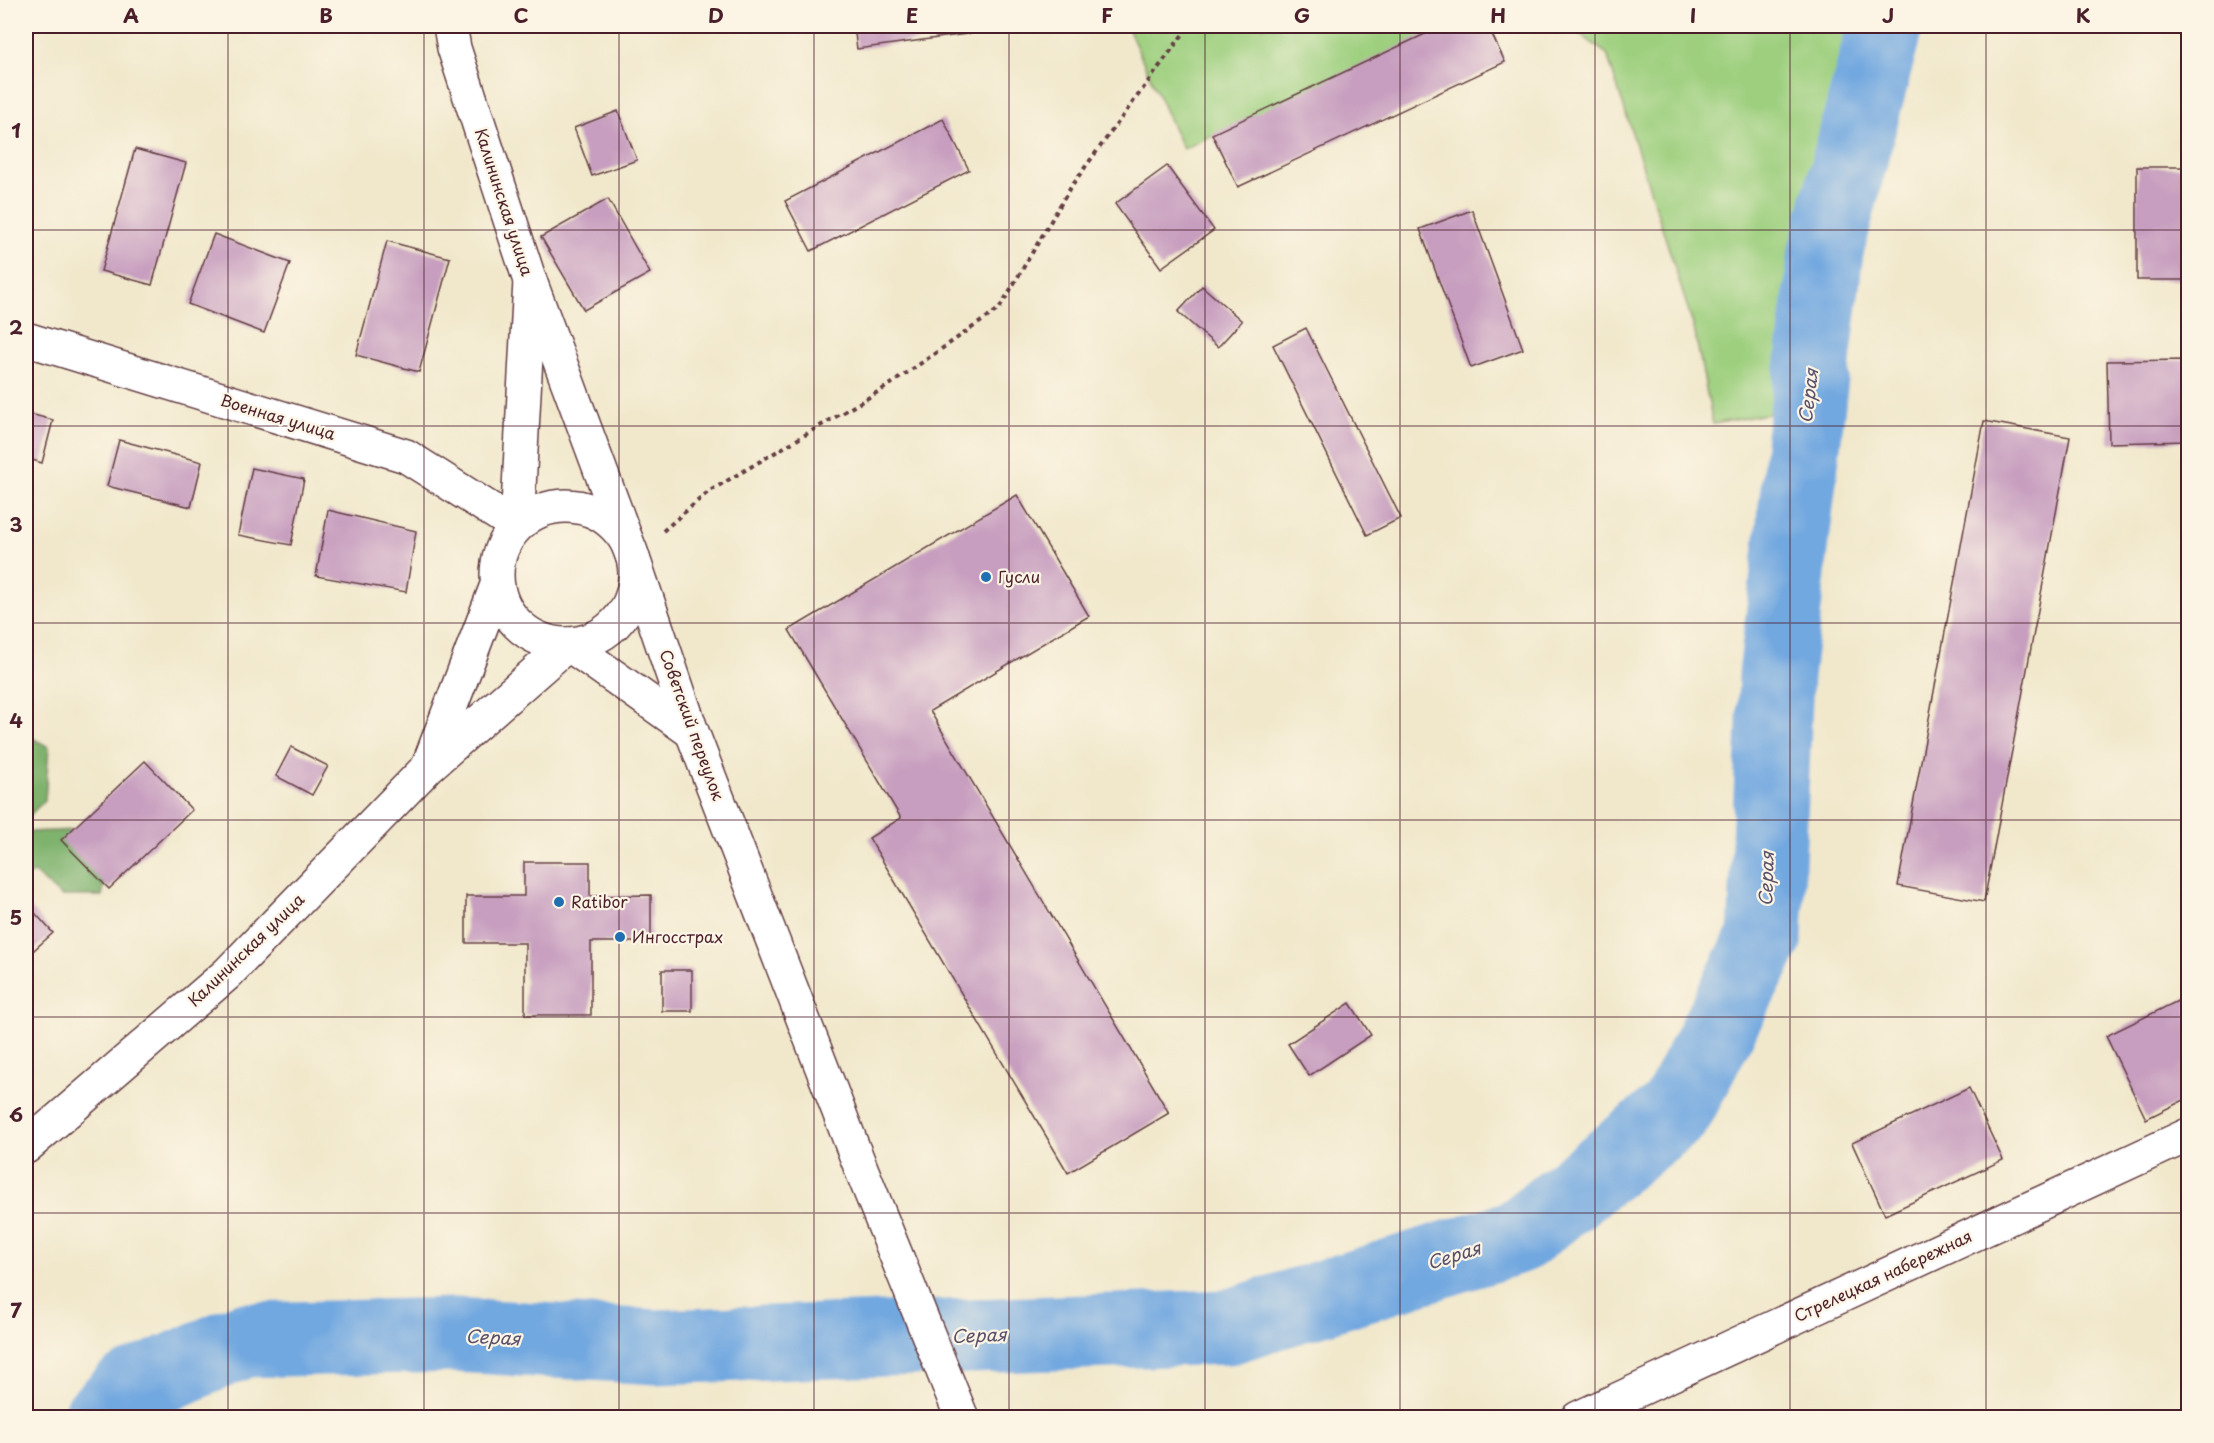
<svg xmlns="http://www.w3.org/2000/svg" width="2214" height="1443" viewBox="0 0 2214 1443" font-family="'Playpen Sans',sans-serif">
	<rect width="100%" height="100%" fill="#fcf5e5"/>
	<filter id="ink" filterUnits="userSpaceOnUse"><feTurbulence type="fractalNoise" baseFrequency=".0167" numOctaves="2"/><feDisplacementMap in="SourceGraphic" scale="12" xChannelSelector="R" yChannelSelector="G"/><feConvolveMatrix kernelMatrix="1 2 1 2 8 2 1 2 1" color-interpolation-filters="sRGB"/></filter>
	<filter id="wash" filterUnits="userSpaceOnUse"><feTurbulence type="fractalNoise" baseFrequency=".008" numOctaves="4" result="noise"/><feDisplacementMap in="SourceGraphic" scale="24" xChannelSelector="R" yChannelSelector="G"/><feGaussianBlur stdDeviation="1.35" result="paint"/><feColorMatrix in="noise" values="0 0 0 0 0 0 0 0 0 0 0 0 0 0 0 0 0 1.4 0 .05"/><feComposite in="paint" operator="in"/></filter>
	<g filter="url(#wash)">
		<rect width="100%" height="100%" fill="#f1e8cc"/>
		<!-- green -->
		<g fill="#9dcf7e" stroke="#747754" stroke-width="1.5">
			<polygon points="1127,26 1445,26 1183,149"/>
			<polygon points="1569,26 1863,26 1826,151 1781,411 1713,424 1694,328 1607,54"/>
		</g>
		<!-- forest -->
		<g fill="#7eb26d" stroke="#64684c" stroke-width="1.5">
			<polygon points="26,735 49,747 45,800 26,819"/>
			<polygon points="78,830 111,848 102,896 61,896 34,873 26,876 26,832"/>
		</g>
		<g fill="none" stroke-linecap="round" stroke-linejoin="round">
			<!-- river -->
			<polyline stroke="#72a8e0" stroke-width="75" points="100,1418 127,1391 244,1340 455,1335 656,1347 1228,1327 1519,1236 1676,1111 1765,937 1776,676 1826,251 1885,26"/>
		</g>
		<g id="blocks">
			<!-- building -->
			<g fill="#c79ebf">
				<polygon points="854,26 980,26 981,32 857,49"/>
				<polygon points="1442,26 1488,26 1505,62 1238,187 1212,134"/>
				<polygon points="618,111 637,160 592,176 574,128"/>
				<polygon points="943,119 969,170 811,251 785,201"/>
				<polygon points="135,149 186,163 152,285 101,271"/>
				<polygon points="1167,166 1214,230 1161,268 1115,204"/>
				<rect x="2137" y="167" width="51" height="113"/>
				<polygon points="608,199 650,273 584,310 541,237"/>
				<polygon points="1472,210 1523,349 1471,368 1420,229"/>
				<polygon points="214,234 290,263 264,333 188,304"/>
				<polygon points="387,241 450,258 419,372 356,355"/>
				<polygon points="1202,286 1242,321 1218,347 1178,312"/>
				<polygon points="1306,328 1401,518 1367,535 1273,345"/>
				<polygon points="2188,360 2188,441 2109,443 2107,361"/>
				<polygon points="26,413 53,420 42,463 26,458"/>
				<polygon points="1984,421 2070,437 1984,902 1898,886"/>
				<polygon points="119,440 202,462 191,507 107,486"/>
				<polygon points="252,468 304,479 291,545 238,535"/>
				<polygon points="1017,495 1089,616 930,711 1169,1113 1068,1173 869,838 901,818 789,630"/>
				<polygon points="328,510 416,531 406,592 316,576"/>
				<polygon points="291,747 328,766 312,795 276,776"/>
				<polygon points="145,761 192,810 109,889 61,840"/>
				<polygon points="524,862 590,862 590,896 651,895 651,942 591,942 591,1015 525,1015 525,943 466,943 466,896 524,896"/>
				<polygon points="26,903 53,933 26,957"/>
				<rect x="662" y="970" width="30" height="41"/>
				<polygon points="2188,996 2188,1098 2146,1119 2106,1036"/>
				<polygon points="1350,1003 1371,1035 1309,1076 1288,1044"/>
				<polygon points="1969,1088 2003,1160 1885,1215 1852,1143"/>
			</g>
		</g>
	</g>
	<g filter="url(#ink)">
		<use href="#blocks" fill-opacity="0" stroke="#633d43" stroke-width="1.5"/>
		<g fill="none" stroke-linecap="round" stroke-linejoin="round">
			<defs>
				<g id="tertiary">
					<polyline points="530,281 633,558 692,732 860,1166 962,1418"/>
					<polyline points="26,339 406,456 517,526 530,281 454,48 450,26"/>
					<circle cx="566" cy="575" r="69"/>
					<polyline points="430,761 497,585"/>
					<polyline points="26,1147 227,974 429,766 568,644 692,732"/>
					<polyline points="1578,1418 2188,1135"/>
				</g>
			</defs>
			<!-- tertiary casing -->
			<use href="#tertiary" stroke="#633d43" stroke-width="36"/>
			<!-- path -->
			<polyline stroke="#633d43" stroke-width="4" stroke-dasharray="4.5 4.5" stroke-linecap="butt" points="663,531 708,492 888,386 999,309 1072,185 1189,26"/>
			<!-- tertiary -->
			<use href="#tertiary" stroke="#fff" stroke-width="33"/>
		</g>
	</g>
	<!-- grid -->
	<path fill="none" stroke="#4a1f2b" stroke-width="1.5" stroke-opacity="0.55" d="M228,26V1418M424,26V1418M619,26V1418M814,26V1418M1009,26V1418M1205,26V1418M1400,26V1418M1595,26V1418M1790,26V1418M1986,26V1418M26,230H2188M26,426H2188M26,623H2188M26,820H2188M26,1017H2188M26,1213H2188"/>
	<!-- markers -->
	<g fill="#1f6fb2" stroke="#fcf5e5" stroke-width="2">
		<circle cx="986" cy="577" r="6"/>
		<circle cx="559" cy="902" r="6"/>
		<circle cx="620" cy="937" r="6"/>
	</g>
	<g text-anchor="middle" stroke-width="4.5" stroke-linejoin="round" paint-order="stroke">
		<!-- street labels -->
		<g font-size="16" fill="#4a1f2b" stroke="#fcf5e5">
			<text transform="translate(504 202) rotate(72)" y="6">Калининская улица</text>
			<text transform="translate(278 417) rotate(17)" y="6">Военная улица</text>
			<text transform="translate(692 725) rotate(70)" y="6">Советский переулок</text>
			<text transform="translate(246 950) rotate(-44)" y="6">Калининская улица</text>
			<text transform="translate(1883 1276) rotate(-25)" y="6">Стрелецкая набережная</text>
		</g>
		<!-- poi labels -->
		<g font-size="16" fill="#4a1f2b" stroke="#fcf5e5" text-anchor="start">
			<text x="998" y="583">Гусли</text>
			<text x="571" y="908">Ratibor</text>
			<text x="632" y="943">Ингосстрах</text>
		</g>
		<!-- water labels -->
		<g font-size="18" font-style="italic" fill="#584f6a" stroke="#fcf5e5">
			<text transform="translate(1809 396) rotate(-83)" y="6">Серая</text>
			<text transform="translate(1767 879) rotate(-88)" y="6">Серая</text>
			<text transform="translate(1454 1256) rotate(-17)" y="6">Серая</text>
			<text transform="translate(979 1336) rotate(-2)" y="6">Серая</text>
			<text transform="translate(493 1338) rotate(3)" y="6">Серая</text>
		</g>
	</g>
	<!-- margin -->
	<rect width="2214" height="1443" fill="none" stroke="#fcf5e5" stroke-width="66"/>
	<rect x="33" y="33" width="2148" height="1377" fill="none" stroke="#4a1f2b" stroke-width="2"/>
	<g font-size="20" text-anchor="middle" font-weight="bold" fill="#4a1f2b">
		<text x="131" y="23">A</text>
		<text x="326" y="23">B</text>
		<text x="521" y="23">C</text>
		<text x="716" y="23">D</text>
		<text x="912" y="23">E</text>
		<text x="1107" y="23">F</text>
		<text x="1302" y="23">G</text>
		<text x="1498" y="23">H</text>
		<text x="1693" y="23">I</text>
		<text x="1888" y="23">J</text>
		<text x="2083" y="23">K</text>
		<text x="16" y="138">1</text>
		<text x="16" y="335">2</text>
		<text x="16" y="532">3</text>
		<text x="16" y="728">4</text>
		<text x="16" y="925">5</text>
		<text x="16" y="1122">6</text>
		<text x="16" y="1318">7</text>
	</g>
</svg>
